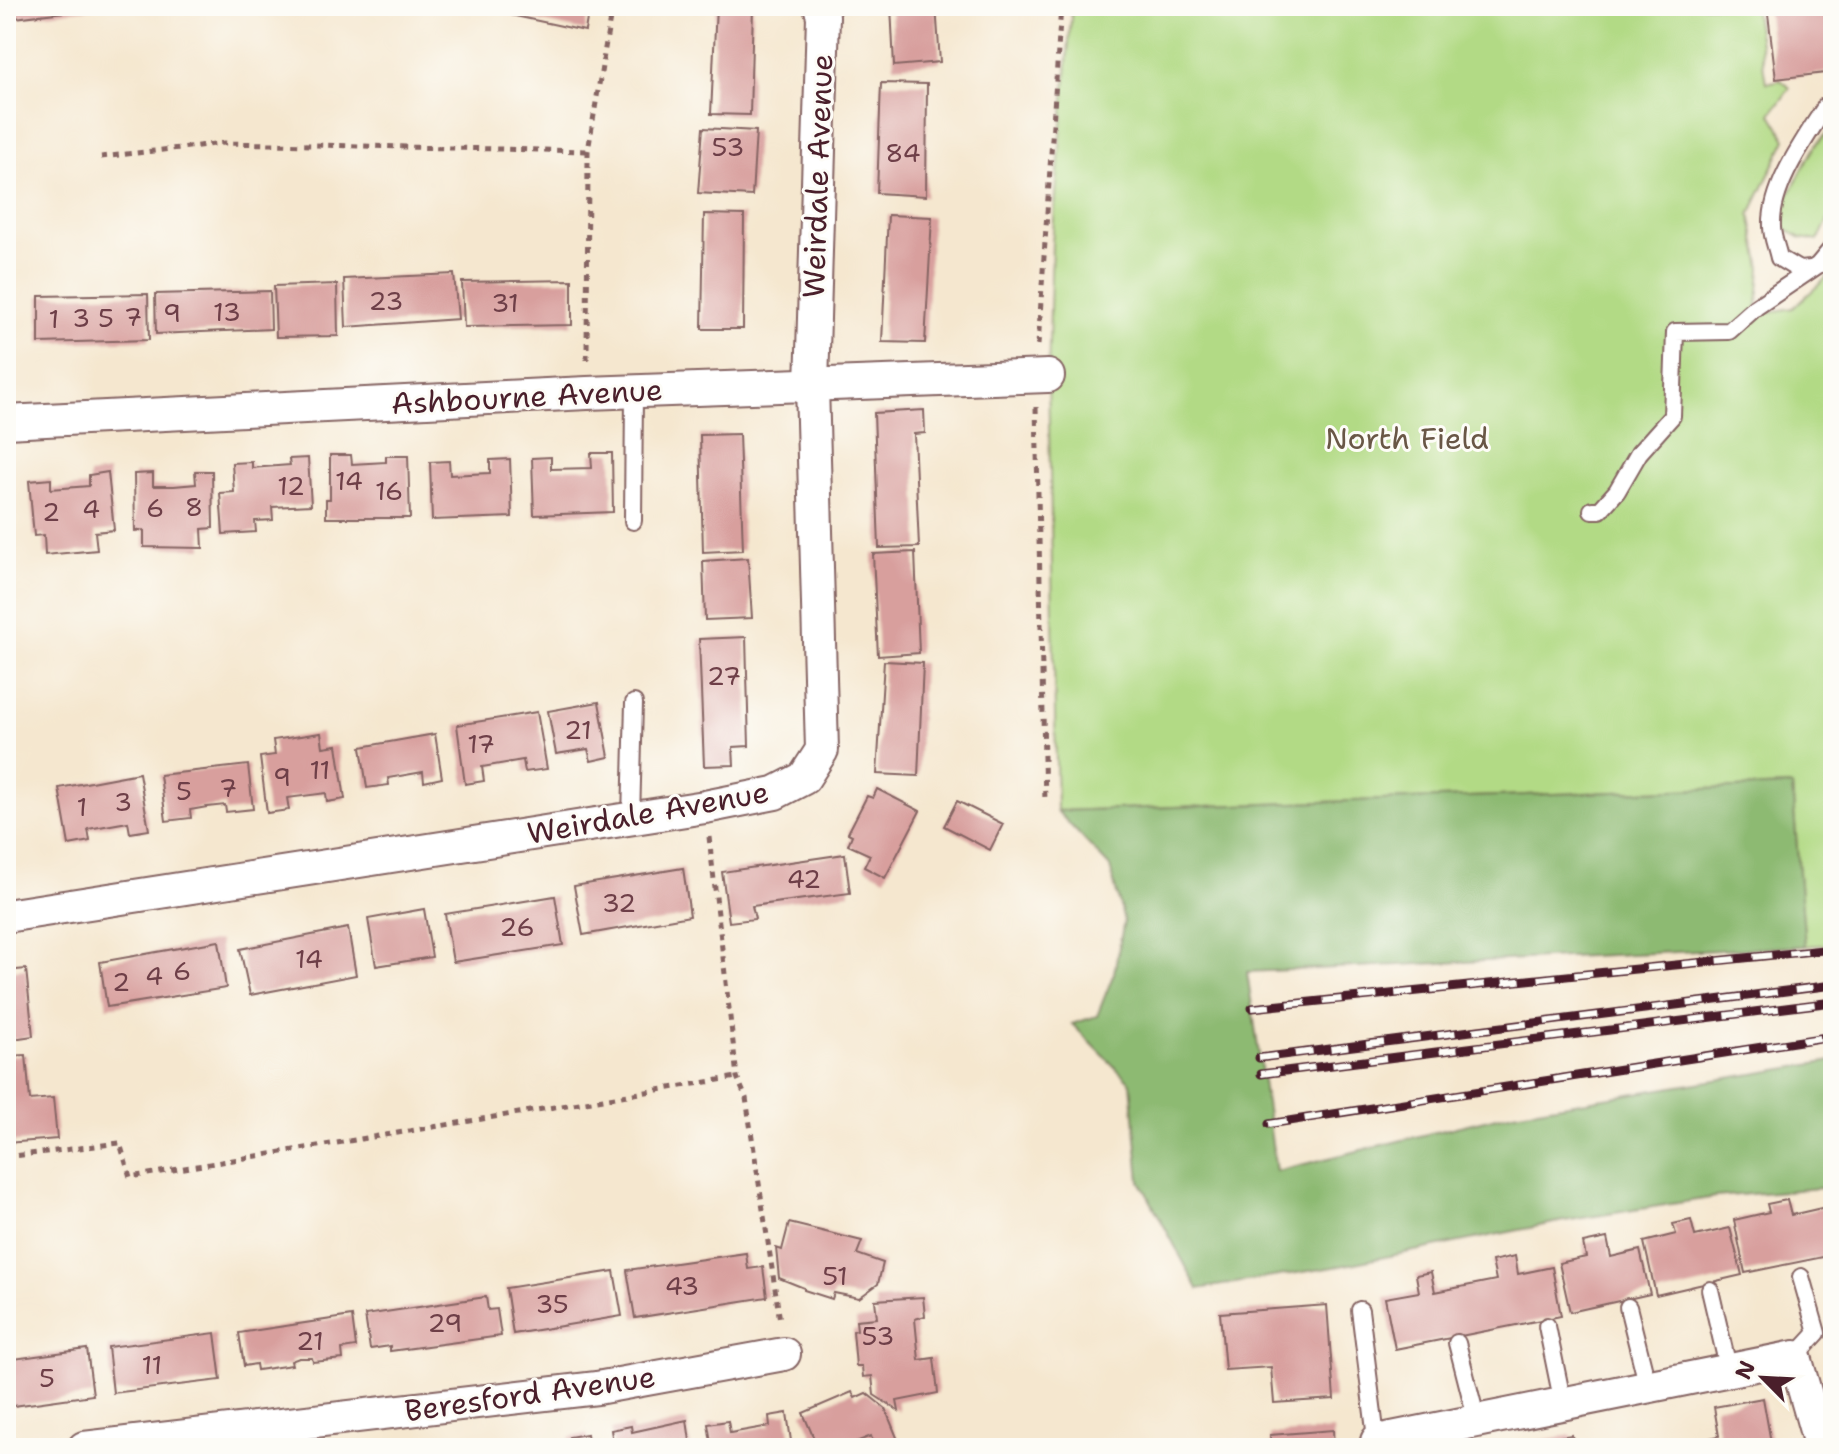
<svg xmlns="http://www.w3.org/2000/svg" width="1839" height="1454" viewBox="0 0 1839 1454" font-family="'Shantell Sans',sans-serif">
	<rect width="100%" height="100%" fill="#fdfcf7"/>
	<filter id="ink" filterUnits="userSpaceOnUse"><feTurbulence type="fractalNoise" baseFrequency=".0125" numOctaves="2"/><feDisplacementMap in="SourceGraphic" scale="16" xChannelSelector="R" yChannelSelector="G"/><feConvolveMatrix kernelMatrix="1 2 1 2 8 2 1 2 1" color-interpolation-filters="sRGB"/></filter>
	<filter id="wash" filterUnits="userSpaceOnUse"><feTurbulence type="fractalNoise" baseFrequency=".006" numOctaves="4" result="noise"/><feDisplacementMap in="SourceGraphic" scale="32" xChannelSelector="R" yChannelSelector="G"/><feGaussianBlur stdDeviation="1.8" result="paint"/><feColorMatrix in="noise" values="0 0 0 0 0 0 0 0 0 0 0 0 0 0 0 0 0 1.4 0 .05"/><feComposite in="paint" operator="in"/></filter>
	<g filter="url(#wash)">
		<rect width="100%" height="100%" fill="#f5e7cf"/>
		<!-- green -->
		<g fill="#b2da85" stroke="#7e7c58" stroke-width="2">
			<polygon points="1072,6 1754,6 1766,83 1781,80 1790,88 1771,114 1786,139 1750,214 1761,268 1757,314 1793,308 1833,272 1833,349 1830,354 1833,377 1833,944 1805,946 1792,786 1057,811 1048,376 1052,243"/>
			<polygon points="1833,127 1833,210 1818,241 1801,238 1783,228 1782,208 1814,147"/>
		</g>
		<!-- forest -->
		<polygon fill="#8dba72" stroke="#6c6c4e" stroke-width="2" points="1792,786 1805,946 1247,972 1276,1171 1513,1113 1833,1061 1833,1198 1820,1188 1716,1197 1564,1221 1340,1266 1198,1289 1140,1181 1131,1083 1072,1024 1097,1016 1114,973 1124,921 1110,867 1057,811"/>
		<g id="blocks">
			<!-- building -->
			<g fill="#d89f9d">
				<polygon points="6,6 96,6 96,8 6,19"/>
				<polygon points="469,6 589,6 585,31"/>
				<polygon points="716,6 753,6 750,115 711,114"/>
				<polygon points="891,6 936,6 940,62 894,66"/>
				<polygon points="1767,6 1833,6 1833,72 1776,79"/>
				<polygon points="881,83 927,84 926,196 877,193"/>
				<polygon points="703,128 756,131 752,196 698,193"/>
				<polygon points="704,214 744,215 743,329 702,329"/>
				<polygon points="888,215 932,217 925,343 882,342"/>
				<polygon points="454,274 458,319 346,327 344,279"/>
				<polygon points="572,280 572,325 464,327 462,282"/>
				<polygon points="337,284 338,336 276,337 274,286"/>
				<polygon points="270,291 271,329 156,334 155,294"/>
				<polygon points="148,294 149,340 39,343 39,296"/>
				<polygon points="924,410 925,433 914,434 919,547 879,548 874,413"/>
				<polygon points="739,434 743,550 703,552 700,435"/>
				<polygon points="591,453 612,453 613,512 534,515 532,458 551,457 551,469 592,468"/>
				<polygon points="330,455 351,455 352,464 386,462 386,456 408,456 410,518 326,518 326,499 330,499"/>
				<polygon points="308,458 311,505 272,507 273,520 255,521 256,532 223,534 220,493 234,492 232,463 252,462 252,468 290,465 289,459"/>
				<polygon points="510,459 512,517 432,520 430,462 449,461 450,475 490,473 490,460"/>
				<polygon points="195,471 212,471 213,528 202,529 203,548 144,547 144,530 135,531 134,474 153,473 153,486 174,486 196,484"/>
				<polygon points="108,472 114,530 95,532 97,550 45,555 44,535 34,536 29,481 51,479 51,489 89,486 89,475"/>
				<polygon points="915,552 919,653 878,656 873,554"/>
				<polygon points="748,558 752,618 705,620 703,561"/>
				<polygon points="746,637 749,746 733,747 734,765 704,766 699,639"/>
				<polygon points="884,661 923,663 918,776 877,774"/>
				<polygon points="599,702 609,757 591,761 588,749 556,754 548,711"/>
				<polygon points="537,712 547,769 525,772 523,760 482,767 484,781 465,784 457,725"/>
				<polygon points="321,733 323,747 337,745 345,799 327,802 326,793 287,798 289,810 267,813 260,757 275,755 273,740"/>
				<polygon points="435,734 442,778 424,782 423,772 388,778 389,785 367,788 361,747"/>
				<polygon points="248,765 253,809 226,812 225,805 207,807 190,810 191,818 166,821 160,775"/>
				<polygon points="139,773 149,830 130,833 128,822 88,829 90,841 69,845 59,788"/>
				<polygon points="877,789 920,811 885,878 864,867 870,855 848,845 852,835 848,833 867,796 873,798"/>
				<polygon points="957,801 1003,824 990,850 944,826"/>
				<polygon points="845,854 850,893 752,906 755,919 729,922 722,872"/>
				<polygon points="683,868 690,916 583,935 574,886"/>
				<polygon points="555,896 563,945 453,962 445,914"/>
				<polygon points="424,909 432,957 376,966 368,919"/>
				<polygon points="348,928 356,975 250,995 240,949"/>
				<polygon points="219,941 226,988 107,1007 100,962"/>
				<polygon points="26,969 33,1036 6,1040 6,971"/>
				<polygon points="26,1055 30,1100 53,1098 57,1139 6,1143 6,1056"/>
				<polygon points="1787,1200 1791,1215 1826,1207 1833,1255 1745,1273 1734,1220 1769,1212 1767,1204"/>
				<polygon points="1691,1220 1695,1236 1730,1228 1742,1275 1656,1295 1644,1242 1676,1234 1673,1224"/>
				<polygon points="789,1223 862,1241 857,1254 883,1263 878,1284 859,1298 834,1293 832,1299 804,1290 804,1288 779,1278 776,1248 782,1250"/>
				<polygon points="1607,1238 1611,1257 1640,1250 1650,1294 1570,1312 1559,1263 1586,1257 1583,1243"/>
				<polygon points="746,1253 748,1269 763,1267 767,1297 635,1318 627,1270"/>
				<polygon points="1515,1256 1518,1274 1552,1267 1561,1316 1395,1349 1385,1298 1419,1292 1416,1275 1431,1272 1435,1292 1496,1280 1492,1261"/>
				<polygon points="614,1271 622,1316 513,1334 506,1288"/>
				<polygon points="486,1297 488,1310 497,1309 501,1336 390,1351 390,1346 370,1349 365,1315"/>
				<polygon points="923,1297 925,1316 915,1319 919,1360 934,1358 938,1393 897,1401 899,1411 874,1395 872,1376 863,1377 862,1366 856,1366 853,1331 857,1330 856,1320 877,1318 875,1300"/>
				<polygon points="1327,1305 1334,1399 1274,1403 1271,1367 1225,1370 1220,1313"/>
				<polygon points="352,1316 356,1347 342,1349 343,1359 313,1362 312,1358 299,1358 291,1361 292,1365 257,1370 256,1364 244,1366 239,1333"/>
				<polygon points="215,1333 221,1380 113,1393 108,1347"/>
				<polygon points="87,1349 93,1395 6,1407 6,1360"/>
				<polygon points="852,1392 855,1398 866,1393 885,1408 898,1440 875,1448 871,1436 841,1448 818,1448 803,1413"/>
				<polygon points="1763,1398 1772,1448 1710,1448 1709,1438 1719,1436 1714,1407"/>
				<polygon points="787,1413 792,1448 712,1448 708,1424 728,1421 730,1433 770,1426 769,1416"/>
				<polygon points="687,1420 691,1448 614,1448 611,1430 631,1426 632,1432"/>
				<polygon points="1333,1430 1334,1448 1271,1448 1270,1435"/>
				<polygon points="587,1434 589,1448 571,1448 569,1437"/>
				<polygon points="1572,1435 1574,1448 1524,1448 1523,1443"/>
			</g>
		</g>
	</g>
	<g filter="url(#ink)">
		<use href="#blocks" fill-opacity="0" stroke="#866564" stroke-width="2"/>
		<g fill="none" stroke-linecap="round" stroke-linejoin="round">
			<defs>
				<g id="service">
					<path d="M1811,269L1799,270L1779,258C1777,248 1772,237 1772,227C1770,187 1805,139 1826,106"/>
					<polyline points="1592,510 1600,510 1617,491 1639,453 1672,416 1675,332 1729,331 1756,307 1818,265 1833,247"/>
					<polyline points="633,521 634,392"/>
					<polyline points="631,819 634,703"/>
					<polyline points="1710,1290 1729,1371"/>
					<polyline points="1628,1307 1648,1387"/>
					<polyline points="1360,1310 1377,1446"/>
					<polyline points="1547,1326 1563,1404"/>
					<polyline points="1457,1343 1477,1421"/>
					<polyline points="1795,1357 1817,1333 1801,1277"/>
				</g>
				<g id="minor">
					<polyline points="6,422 587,393 1048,376"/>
					<polyline points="6,916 705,807 775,793 804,778 822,750 812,385 823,16 820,6"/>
					<polyline points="1377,1441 1795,1357 1821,1448"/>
					<polyline points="84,1448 597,1388 784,1354"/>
				</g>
			</defs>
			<!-- service casing -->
			<use href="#service" stroke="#866564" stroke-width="20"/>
			<!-- minor casing -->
			<use href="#minor" stroke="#866564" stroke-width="36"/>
			<!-- path -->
			<g stroke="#866564" stroke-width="5" stroke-dasharray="6 6" stroke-linecap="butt">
				<polyline points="101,157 224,143 588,151"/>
				<polyline points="1038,345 1061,6"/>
				<polyline points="587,360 588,151 612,6"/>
				<polyline points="1036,407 1045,802"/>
				<polyline points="709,837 737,1077 746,1098 780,1321"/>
				<polyline points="6,1157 120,1143 130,1177 737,1077"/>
			</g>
			<!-- service -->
			<use href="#service" stroke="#fff" stroke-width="16"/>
			<!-- minor -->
			<use href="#minor" stroke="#fff" stroke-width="32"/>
			<defs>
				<g id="rail">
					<polyline points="1252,1008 1833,949"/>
					<polyline points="1259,1058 1833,985"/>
					<polyline points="1261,1074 1833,1002"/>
					<polyline points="1269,1124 1833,1036"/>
				</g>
			</defs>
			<!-- rail casing -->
			<use href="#rail" stroke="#4a1f2b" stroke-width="9"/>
			<!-- rail -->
			<use href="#rail" stroke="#fdfcf7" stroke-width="6" stroke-dasharray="18" stroke-linecap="butt"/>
		</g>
	</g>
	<g text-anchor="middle" stroke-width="6" stroke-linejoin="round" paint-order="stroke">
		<!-- number labels -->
		<g font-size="26" fill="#6e3f48">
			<text x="728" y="156">53</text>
			<text x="903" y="162">84</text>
			<text x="386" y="310">23</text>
			<text x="505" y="312">31</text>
			<text x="227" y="321">13</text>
			<text x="172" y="322">9</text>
			<text x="133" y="326">7</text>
			<text x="81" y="327">3</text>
			<text x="106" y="327">5</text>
			<text x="54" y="328">1</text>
			<text x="349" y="490">14</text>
			<text x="291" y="495">12</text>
			<text x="389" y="500">16</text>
			<text x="194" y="516">8</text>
			<text x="155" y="517">6</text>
			<text x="91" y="518">4</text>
			<text x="51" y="521">2</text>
			<text x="724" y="685">27</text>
			<text x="578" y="739">21</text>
			<text x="481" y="753">17</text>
			<text x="320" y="779">11</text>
			<text x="282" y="786">9</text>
			<text x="228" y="797">7</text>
			<text x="184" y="800">5</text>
			<text x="123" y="811">3</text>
			<text x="82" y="816">1</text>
			<text x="804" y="888">42</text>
			<text x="619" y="912">32</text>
			<text x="517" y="936">26</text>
			<text x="309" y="968">14</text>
			<text x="182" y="980">6</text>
			<text x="154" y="985">4</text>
			<text x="121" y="991">2</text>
			<text x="835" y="1285">51</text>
			<text x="682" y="1295">43</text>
			<text x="552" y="1313">35</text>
			<text x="445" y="1332">29</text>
			<text x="878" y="1345">53</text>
			<text x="310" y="1350">21</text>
			<text x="152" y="1374">11</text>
			<text x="47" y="1387">5</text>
		</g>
		<!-- street labels -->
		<g font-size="30" fill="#4a1f2b" stroke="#fdfcf7">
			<text transform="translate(818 176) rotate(-88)" y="10">Weirdale Avenue</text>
			<text transform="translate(527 397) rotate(-3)" y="10">Ashbourne Avenue</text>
			<text transform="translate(648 813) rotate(-10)" y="10">Weirdale Avenue</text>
			<text transform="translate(530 1394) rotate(-8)" y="10">Beresford Avenue</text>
		</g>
		<!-- park labels -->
		<g font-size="30" fill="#695746" stroke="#fdfcf7">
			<text x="1407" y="449">North Field</text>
		</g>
	</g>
	<!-- margin -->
	<rect width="1839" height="1454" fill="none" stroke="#fdfcf7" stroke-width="32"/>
	<!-- north arrow -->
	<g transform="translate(1763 1378) rotate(294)" stroke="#fdfcf7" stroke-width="6" paint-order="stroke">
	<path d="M0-6L14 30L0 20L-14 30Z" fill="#4a1f2b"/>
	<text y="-12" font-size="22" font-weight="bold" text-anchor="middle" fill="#4a1f2b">N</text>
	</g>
</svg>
